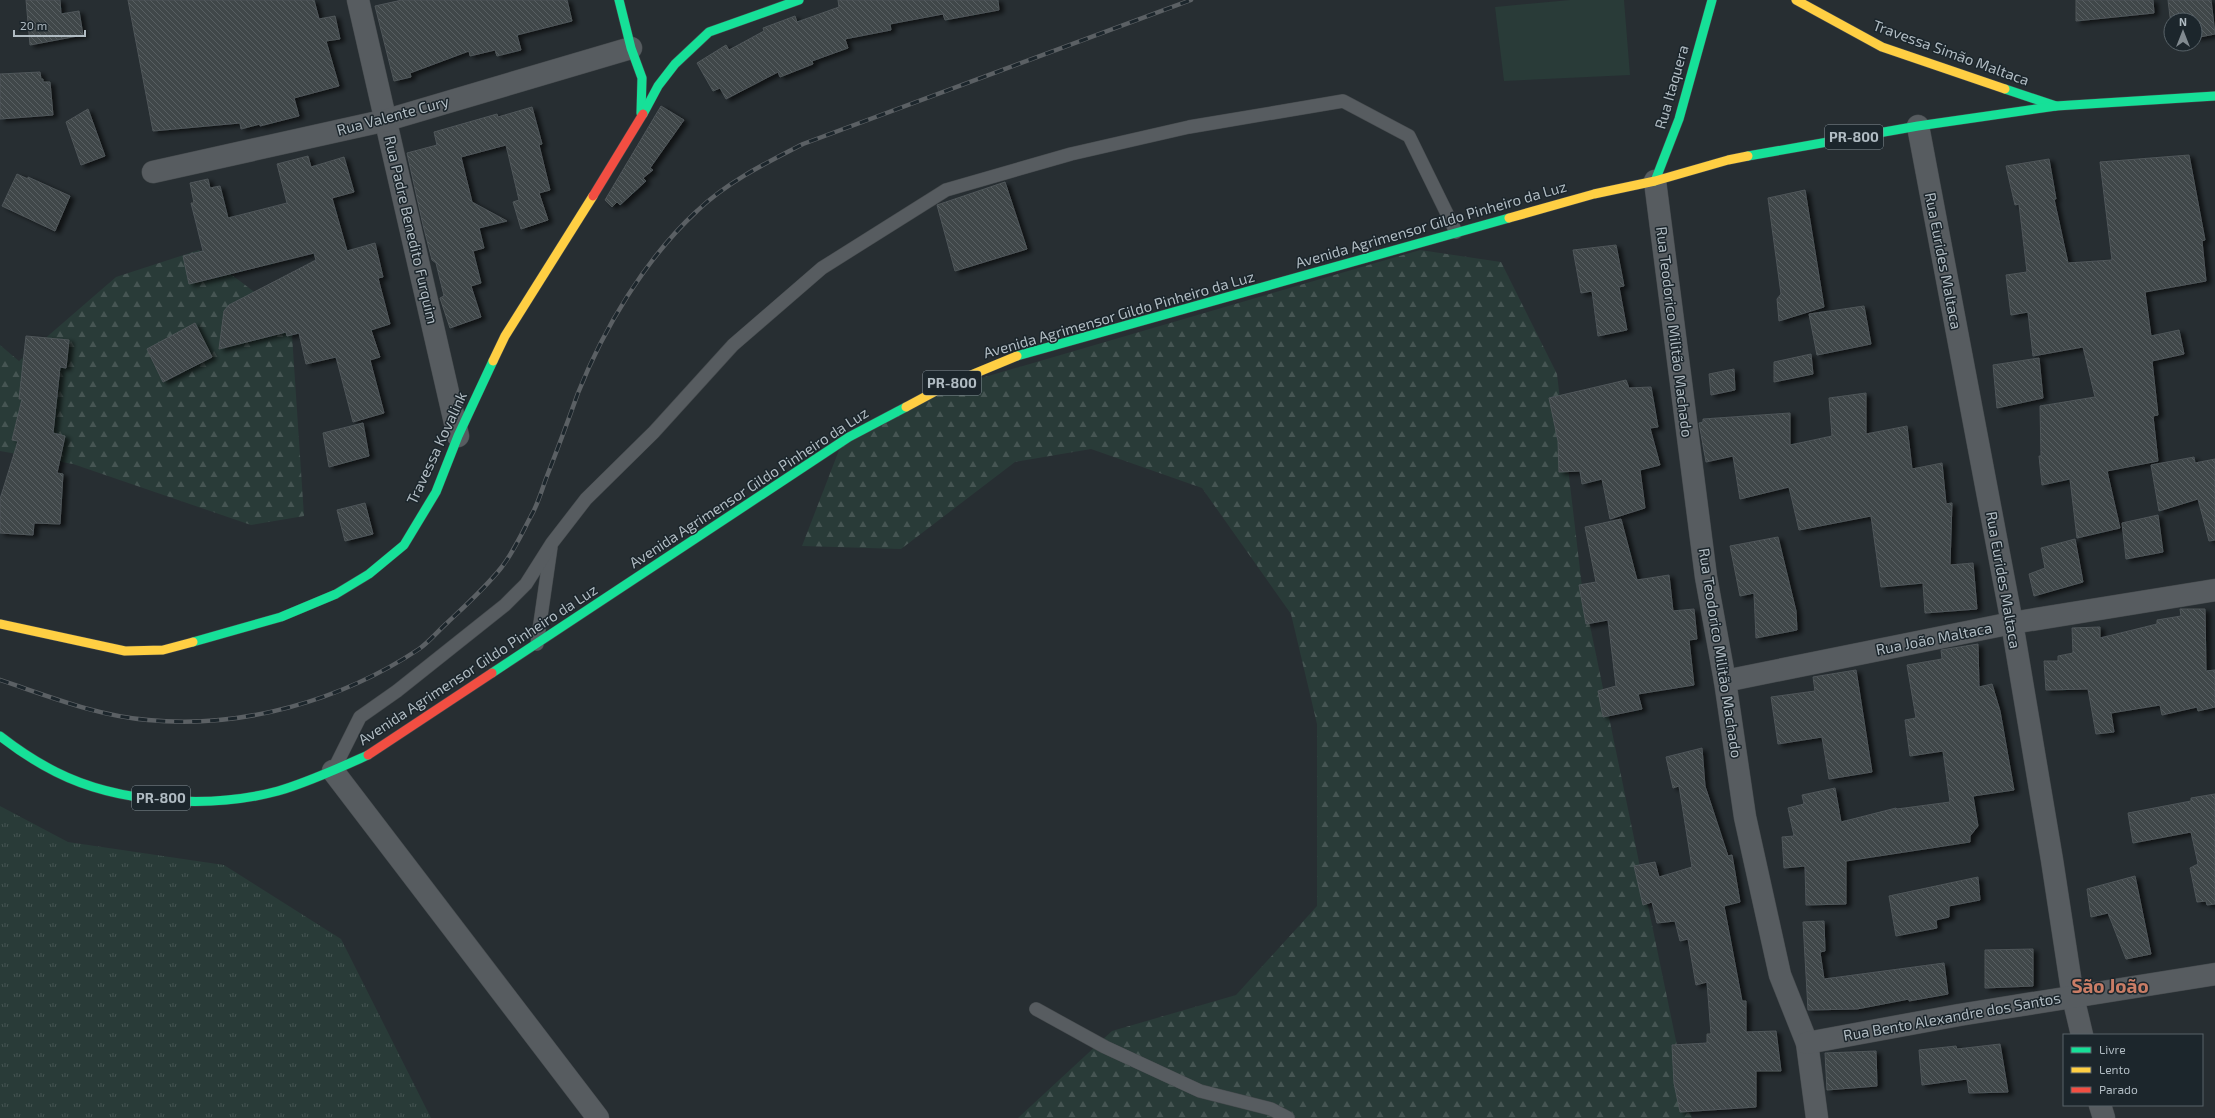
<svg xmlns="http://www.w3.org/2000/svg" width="2215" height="1118" viewBox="0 0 2215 1118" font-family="'Exo 2',sans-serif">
	<defs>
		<pattern id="grass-tufts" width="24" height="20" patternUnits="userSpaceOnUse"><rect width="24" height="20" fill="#293b38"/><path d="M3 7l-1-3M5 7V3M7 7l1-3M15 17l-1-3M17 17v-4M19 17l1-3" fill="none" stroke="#465553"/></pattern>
		<pattern id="forest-firs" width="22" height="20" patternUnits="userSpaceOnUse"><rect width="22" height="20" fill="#293b38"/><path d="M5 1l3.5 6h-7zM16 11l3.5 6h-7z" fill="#465553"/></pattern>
		<pattern id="building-back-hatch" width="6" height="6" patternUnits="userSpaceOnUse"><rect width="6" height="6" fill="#40464a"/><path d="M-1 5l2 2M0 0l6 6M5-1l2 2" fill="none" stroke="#595f62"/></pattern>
		<filter id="shadow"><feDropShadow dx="4.5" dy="2.5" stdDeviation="2" flood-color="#0009"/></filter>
	</defs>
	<rect width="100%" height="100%" fill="#272e32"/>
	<!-- grass -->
	<polygon fill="url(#grass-tufts)" points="0,806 68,842 224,865 341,939 431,1118 0,1118"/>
	<!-- forest -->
	<g fill="url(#forest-firs)">
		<polygon points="199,250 291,320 304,516 251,525 73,464 0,451 0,345 19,361 116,277"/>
		<polygon points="1420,250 1501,262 1557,374 1582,587 1692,1118 1018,1118 1112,1031 1236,995 1317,906 1317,724 1291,614 1202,488 1091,449 1015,462 901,549 802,546 841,445 954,386"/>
	</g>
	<!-- pitch -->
	<polygon fill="#293b38" points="1570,0 1624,0 1630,75 1504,81 1495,7"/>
	<!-- building -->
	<g fill="url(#building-back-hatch)" stroke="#4f5659" filter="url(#shadow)">
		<polygon points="26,0 60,0 61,14 79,11 83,35 30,45"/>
		<polygon points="128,0 314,0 319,19 335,16 340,39 326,41 339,86 294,98 299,116 260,126 260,124 241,129 240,123 153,131"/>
		<polygon points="402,0 567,0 572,21 517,35 521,50 497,56 495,50 470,56 469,51 410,73 411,77 394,81 375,6"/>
		<polygon points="838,0 998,0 999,10 945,20 943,14 890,24 891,30 845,39 848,48 812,61 813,64 780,77 778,72 726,99 720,88 713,91 697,63 726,45 729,50 764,31 763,28 795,16 797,22 839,7"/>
		<polygon points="2076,0 2153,0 2154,13 2076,21"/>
		<polygon points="2168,0 2211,0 2215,34 2195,38 2195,20 2171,20 2171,25"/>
		<polygon points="40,72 41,79 43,79 43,82 50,82 53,115 0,119 0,74"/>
		<polygon points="661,106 684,120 650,168 653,170 643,178 646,181 620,205 617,202 612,207 605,200"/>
		<polygon points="532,107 542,144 539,145 550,190 539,193 548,220 521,229 513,202 519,200 506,145 461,157 472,202 507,221 479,228 484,248 473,251 481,283 471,286 481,317 450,328 440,298 444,296 436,263 432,260 423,225 407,153 437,145 434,132 497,114 498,117"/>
		<polygon points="88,109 105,156 81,165 66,122"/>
		<polygon points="2189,155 2205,240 2202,241 2206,281 2145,292 2151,336 2179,330 2184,354 2152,361 2158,415 2153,416 2158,461 2107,471 2120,528 2077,538 2070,479 2042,485 2039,456 2041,456 2040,406 2095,397 2083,347 2033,356 2028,312 2011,315 2006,275 2027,272 2019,204 2015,205 2006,166 2049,159 2056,199 2054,199 2068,263 2112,260 2100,162"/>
		<polygon points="308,156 311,167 344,157 354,192 332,198 347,251 375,243 383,277 378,278 390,324 371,330 380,357 370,360 384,413 353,422 336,357 306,364 299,333 287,336 286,332 219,349 224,311 229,305 316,260 314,253 189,284 183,256 203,251 191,203 194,203 190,183 208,179 210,188 220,186 228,218 287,203 277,164"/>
		<polygon points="17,174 28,179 28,177 70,196 55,231 2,206"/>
		<polygon points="1005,182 1027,249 955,271 937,205"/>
		<polygon points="1805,190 1824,307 1779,321 1777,299 1781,294 1768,198"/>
		<polygon points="1616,245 1624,286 1619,287 1627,330 1598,336 1592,291 1581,293 1573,250"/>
		<polygon points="1864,306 1871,344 1817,355 1809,314"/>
		<polygon points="195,323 212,357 163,382 147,349"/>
		<polygon points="26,336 69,340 66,368 60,367 53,433 65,436 57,473 63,474 60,524 34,523 33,535 0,533 0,499 18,441 12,440 22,399 19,399"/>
		<polygon points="1811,354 1813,374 1774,382 1774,362"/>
		<polygon points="2039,358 2043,398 1997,408 1993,365"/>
		<polygon points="1734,369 1735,390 1711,395 1709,374"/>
		<polygon points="1626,380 1629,388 1651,387 1658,427 1650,428 1660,465 1640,470 1645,508 1610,519 1602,479 1582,484 1580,471 1559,472 1558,441 1549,398"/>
		<polygon points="1866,393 1866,434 1907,426 1912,469 1942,463 1946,504 1952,503 1950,565 1973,563 1977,609 1925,613 1923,583 1881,587 1871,516 1799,530 1789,487 1740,499 1733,456 1706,462 1699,423 1703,422 1703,419 1790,413 1790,445 1832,436 1829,398"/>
		<polygon points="363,423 369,456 329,467 323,433"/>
		<polygon points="2194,457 2195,463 2215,459 2215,540 2209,541 2198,499 2159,511 2151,465"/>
		<polygon points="365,503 373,534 345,541 337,510"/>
		<polygon points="2158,515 2163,552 2126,559 2122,523"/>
		<polygon points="1621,519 1637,580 1669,575 1673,611 1694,609 1697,639 1689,640 1694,685 1638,694 1642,709 1603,717 1598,691 1616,686 1608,620 1586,624 1579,585 1596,582 1585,527"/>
		<polygon points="1778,537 1796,611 1797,630 1756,638 1754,593 1740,596 1730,546"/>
		<polygon points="2075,539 2083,582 2034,596 2029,574 2045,568 2041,548"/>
		<polygon points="2180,609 2205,609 2206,671 2215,670 2215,707 2198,711 2197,707 2162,715 2160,705 2111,713 2114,732 2096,734 2088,689 2046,690 2044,661 2058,661 2058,656 2073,653 2072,628 2100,627 2100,638 2157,624 2157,620 2181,616"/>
		<polygon points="1978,644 1979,687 1992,684 2000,711 2014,790 1973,796 1978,826 1970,836 1970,842 1846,861 1846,904 1806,905 1805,866 1784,868 1782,837 1794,836 1788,808 1804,804 1802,795 1835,788 1841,822 1896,808 1897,809 1950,802 1943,751 1910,756 1905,720 1916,718 1907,665 1942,659 1941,650"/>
		<polygon points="1856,670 1872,772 1829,779 1822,737 1778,744 1771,697 1815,691 1813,677"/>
		<polygon points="1702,748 1705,786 1728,856 1732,855 1740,902 1724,906 1742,1001 1746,1001 1746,1032 1776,1031 1781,1071 1756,1071 1756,1107 1680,1112 1674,1083 1672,1045 1707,1043 1707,1034 1711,1034 1707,982 1696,985 1688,939 1680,941 1675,921 1657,923 1652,902 1643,905 1634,866 1655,862 1659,877 1692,867 1679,786 1673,788 1666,757"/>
		<polygon points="2215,794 2215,904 2207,905 2206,901 2197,902 2190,868 2198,864 2191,832 2133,843 2128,813 2191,801 2191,798"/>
		<polygon points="2135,876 2151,954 2126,959 2108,913 2091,917 2087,889"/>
		<polygon points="1978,877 1980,900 1949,906 1949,917 1936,920 1937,928 1896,936 1889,896"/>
		<polygon points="1824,921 1825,951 1820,952 1824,979 1944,963 1948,994 1909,1001 1909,999 1857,1009 1808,1010 1803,922"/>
		<polygon points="2033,949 2033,986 1985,988 1985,950"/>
		<polygon points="2000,1044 2008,1092 1969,1093 1967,1079 1922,1085 1919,1050 1956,1046 1957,1049"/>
		<polygon points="1876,1051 1877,1086 1827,1090 1825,1053"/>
	</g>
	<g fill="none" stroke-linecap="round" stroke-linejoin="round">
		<defs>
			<g id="lane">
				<polyline points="537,644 551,547"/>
				<polyline points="333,771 360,717 397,691 505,605 526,584 552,543 586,499 654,432 733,345 822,268 946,190 1071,154 1189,127 1343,101 1409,136 1456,232"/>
				<polyline points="1036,1009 1105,1047 1200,1091 1271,1109 1288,1118"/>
			</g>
			<g id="street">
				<polyline points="358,0 458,436"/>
				<polyline points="1918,126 2012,623 2052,860 2073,997 2082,1035"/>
				<polyline points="153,172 387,120 631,48"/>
				<polyline points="1655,181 1706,577 1725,681 1745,817 1780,975 1807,1043 1817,1118"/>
				<polyline points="1725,681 2012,623 2215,590"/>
				<polyline points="333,771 598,1118"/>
				<polyline points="1807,1043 1959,1015 2215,974"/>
				<polyline points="2100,1105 2104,1118"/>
			</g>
			<g id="fast">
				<polyline points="619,0 631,48 642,78 641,113"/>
				<polyline points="2005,89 2056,106"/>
				<polyline points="643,114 658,86 675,64 709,32 799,0"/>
				<polyline points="1748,156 1918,126 2056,106 2215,96"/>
				<polyline points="1655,181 1679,119 1712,0"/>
				<polyline points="1017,356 1509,218"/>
				<polyline points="193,642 281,617 336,594 369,574 404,545 436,492 458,436 493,361"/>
				<polyline points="492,673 849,437 906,407"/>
				<path d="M0,736C18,750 36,762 56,772C119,804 211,809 278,791C309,782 339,768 368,755"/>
			</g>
			<g id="slow">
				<polyline points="1796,0 1882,47 2005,89"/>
				<polyline points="1509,218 1594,194 1655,181 1728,160 1748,156"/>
				<polyline points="493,361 505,336 593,196"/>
				<polyline points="906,407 947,385 1017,356"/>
				<polyline points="0,624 125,651 163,650 193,642"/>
			</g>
			<g id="jam">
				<polyline points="593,196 643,114"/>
				<polyline points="368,755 492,673"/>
			</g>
		</defs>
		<!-- lane casing -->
		<use href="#lane" stroke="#454a4d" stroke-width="14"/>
		<!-- street casing -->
		<use href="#street" stroke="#454a4d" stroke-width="23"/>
		<!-- fast casing -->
		<use href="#fast" stroke="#454a4d" stroke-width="10"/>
		<!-- slow casing -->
		<use href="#slow" stroke="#454a4d" stroke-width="10"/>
		<!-- jam casing -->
		<use href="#jam" stroke="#454a4d" stroke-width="10"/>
		<!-- lane -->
		<use href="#lane" stroke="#575c60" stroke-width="13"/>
		<!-- street -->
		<use href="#street" stroke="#575c60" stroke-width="22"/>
		<!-- fast -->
		<use href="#fast" stroke="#16e098" stroke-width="9"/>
		<!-- slow -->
		<use href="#slow" stroke="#ffcf43" stroke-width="9"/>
		<!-- jam -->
		<use href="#jam" stroke="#f24e42" stroke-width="9"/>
		<defs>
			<path id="rail" d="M0,680C48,696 97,716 148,720C241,729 341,701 419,649C429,642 438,631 447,623C465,606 485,588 501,568C513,553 522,533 531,516C538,504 542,489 547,476C558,448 568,421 578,393C604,328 645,259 697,211C727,182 766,163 803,144L1191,0"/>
		</defs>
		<!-- rail casing -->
		<use href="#rail" stroke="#5b6064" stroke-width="4.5"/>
		<!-- rail -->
		<use href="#rail" stroke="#1c262c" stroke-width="3" stroke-dasharray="9" stroke-linecap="butt"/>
	</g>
	<g text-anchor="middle" stroke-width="3" stroke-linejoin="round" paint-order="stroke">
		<!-- shield labels -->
		<g fill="#1c262c" stroke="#848f96" stroke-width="1">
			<rect x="1825" y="125" width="58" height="24" rx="3"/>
			<rect x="923" y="371" width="58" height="24" rx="3"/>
			<rect x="132" y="786" width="58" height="24" rx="3"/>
		</g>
		<g font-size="14" font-weight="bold" fill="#b1bcc3">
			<text x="1854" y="142">PR-800</text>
			<text x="952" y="388">PR-800</text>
			<text x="161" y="803">PR-800</text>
		</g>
		<!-- street labels -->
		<g font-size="15" fill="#b1bcc3" stroke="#1c262c">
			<text transform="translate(1951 53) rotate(20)" y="5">Travessa Simão Maltaca</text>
			<text transform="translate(1672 87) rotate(-74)" y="5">Rua Itaquera</text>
			<text transform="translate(393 116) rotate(-15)" y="5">Rua Valente Cury</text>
			<text transform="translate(1431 225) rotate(-16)" y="5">Avenida Agrimensor Gildo Pinheiro da Luz</text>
			<text transform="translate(411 230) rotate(77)" y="5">Rua Padre Benedito Furquim</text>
			<text transform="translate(1943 261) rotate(79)" y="5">Rua Eurides Maltaca</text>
			<text transform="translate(1119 315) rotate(-16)" y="5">Avenida Agrimensor Gildo Pinheiro da Luz</text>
			<text transform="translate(1674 332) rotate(83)" y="5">Rua Teodorico Militão Machado</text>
			<text transform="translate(437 448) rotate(-65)" y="5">Travessa Kovalink</text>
			<text transform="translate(749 488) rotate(-33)" y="5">Avenida Agrimensor Gildo Pinheiro da Luz</text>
			<text transform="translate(2003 580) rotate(80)" y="5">Rua Eurides Maltaca</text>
			<text transform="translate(1934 639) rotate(-11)" y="5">Rua João Maltaca</text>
			<text transform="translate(1720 653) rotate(81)" y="5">Rua Teodorico Militão Machado</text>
			<text transform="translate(478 665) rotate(-33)" y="5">Avenida Agrimensor Gildo Pinheiro da Luz</text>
			<text transform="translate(1952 1017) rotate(-10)" y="5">Rua Bento Alexandre dos Santos</text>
		</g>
		<!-- district labels -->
		<g font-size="19" font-weight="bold" fill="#c97d66" stroke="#1c262c">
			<text x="2110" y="993">São João</text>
		</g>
	</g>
	<!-- legend -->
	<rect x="2063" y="1034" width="140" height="72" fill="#1c262c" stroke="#586268"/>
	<rect x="2071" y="1047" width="20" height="6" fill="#16e098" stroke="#586268"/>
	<text x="2099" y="1054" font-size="12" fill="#b1bcc3">Livre</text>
	<rect x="2071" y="1067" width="20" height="6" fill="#ffcf43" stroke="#586268"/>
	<text x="2099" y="1074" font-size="12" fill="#b1bcc3">Lento</text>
	<rect x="2071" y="1087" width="20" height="6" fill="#f24e42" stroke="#586268"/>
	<text x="2099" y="1094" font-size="12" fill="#b1bcc3">Parado</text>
	<!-- north arrow -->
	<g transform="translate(2183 32)"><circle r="19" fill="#1c262c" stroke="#586268"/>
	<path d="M0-3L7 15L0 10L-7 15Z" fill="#818a90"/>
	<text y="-6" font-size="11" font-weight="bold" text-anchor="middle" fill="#b1bcc3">N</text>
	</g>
	<!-- scale -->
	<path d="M14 30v6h71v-6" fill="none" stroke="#b1bcc3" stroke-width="2"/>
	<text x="20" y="30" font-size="12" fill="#b1bcc3" stroke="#1c262c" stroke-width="3" paint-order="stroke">20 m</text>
</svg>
